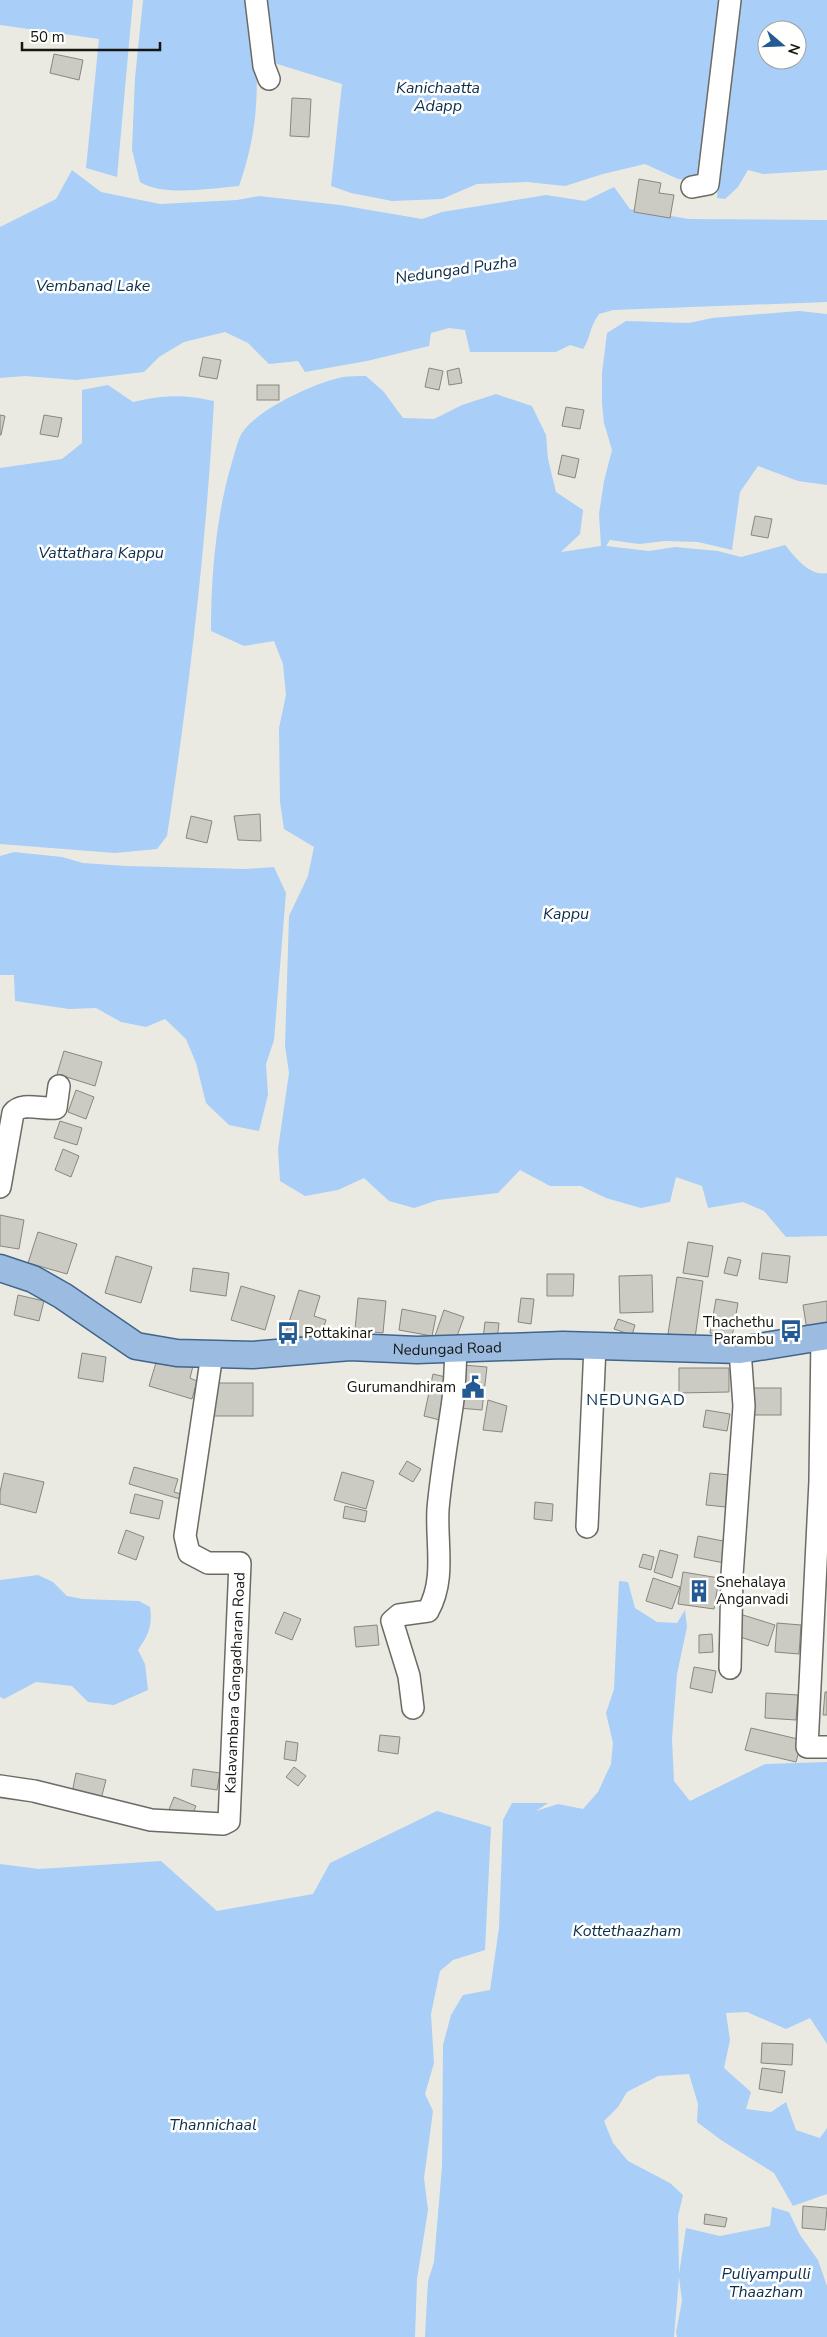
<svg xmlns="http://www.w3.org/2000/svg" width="827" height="2337" viewBox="0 0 827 2337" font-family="'Nunito Sans',sans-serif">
	<rect width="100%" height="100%" fill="#eaeae2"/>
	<!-- water -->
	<g fill="#a9cef8" fill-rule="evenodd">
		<polygon points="0,0 133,0 117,177 86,168 99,39 0,25"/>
		<path d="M143,0H251C258,70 263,118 239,186C212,188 163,197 140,182L132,150L135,78Z"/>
		<polygon points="266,0 722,0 702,181 678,179 645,164 603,174 565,186 527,182 477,184 442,199 392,201 351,193 331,186 342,84 274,63"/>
		<path d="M736,0H827V170L763,174L748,170L738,187L725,199L717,198ZM767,30H797V60H767Z"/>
		<path d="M72,170L101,192L160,204L237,200L259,196L340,205L422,219L442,212L546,195L585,201L614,187L630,209L689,219L827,220V302L613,310L599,314C589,328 591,337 583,349L570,345L556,352H470L465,330L449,328L431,333L429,346L367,361L305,372L298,361L269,364L248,343L225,332L184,342L159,357L144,372L76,380L25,376L0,378V227L56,199Z"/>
		<path d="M799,311L827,314V485L798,481L758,466L740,492L732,550L698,542L665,541L639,544L610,540L606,546L649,551L675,547L718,551L741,557L785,545C795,557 810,577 827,573V1236L786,1237L764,1211L743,1202L708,1208L702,1186L676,1177L670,1202L641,1208L606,1198L581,1186H550L520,1170L498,1193L438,1200L414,1208L389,1201L364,1178L338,1190L305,1196L280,1181L278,1149L289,1073L285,1046L289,916L308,876L314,847L284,829L280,802L279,728L286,695L283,664L274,641L244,646L211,631C211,575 216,516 232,462C235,453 237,441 242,433C256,410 316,382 343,377C350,376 358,376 366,376L384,392L403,418L434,419L462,405L496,394L532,406L546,435L548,459L556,492L583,510L580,534L561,552L601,546L599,514L604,481L612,450L604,423L602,403V373L607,333L626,321L689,323L712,318Z"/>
		<path d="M108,385L133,402C163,395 183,394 214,401C206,547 189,692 167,836L157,849L115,853L0,844V468L62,459L82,443V390Z"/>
		<polygon points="14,852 62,857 83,863 126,866 246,869 274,867 286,893 274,1040 266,1064 268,1095 259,1131 229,1125 206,1103 196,1063 186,1039 165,1019 146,1027 121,1022 96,1008 69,1009 15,1001 14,975 0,975 0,856"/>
		<path d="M38,1575L53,1582L67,1596L83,1599L139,1601L150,1607C153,1625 148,1636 138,1650L145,1664L148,1690L114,1705L88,1702L72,1686L36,1682L4,1699L0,1697V1580Z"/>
		<polygon points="619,1581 628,1582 635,1608 657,1622 677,1623 685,1610 687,1627 677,1674 672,1739 674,1781 690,1801 765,1764 827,1762 827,2044 810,2018 786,2029 747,2012 726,2013 730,2040 724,2068 751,2092 746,2109 771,2112 786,2102 796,2130 820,2138 827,2128 827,2194 793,2206 774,2173 721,2140 697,2122 698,2104 689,2074 658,2076 627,2092 618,2107 604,2121 613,2143 628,2161 670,2183 683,2195 678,2216 679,2274 686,2228 720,2236 770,2226 772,2207 789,2212 800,2235 818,2260 827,2286 827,2337 677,2337 676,2332 682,2301 679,2277 674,2337 425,2337 428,2281 434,2262 442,2166 443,2045 451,2015 463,1995 490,1990 499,1928 503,1820 512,1803 548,1803 536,1811 558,1804 583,1809 598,1792 611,1764 613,1743 606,1713 614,1689"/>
		<polygon points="437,1811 491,1827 485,1950 453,1960 440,1971 431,2014 434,2063 425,2094 433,2111 424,2178 428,2210 417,2279 415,2337 0,2337 0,1864 39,1869 161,1861 217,1911 313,1894 330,1863"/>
	</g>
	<!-- building -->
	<g fill="#cbcbc4" stroke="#878780">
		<polygon points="54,54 83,60 79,80 50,73"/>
		<polygon points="292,98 311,99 309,137 290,136"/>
		<polygon points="639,179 661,183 659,193 674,195 670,218 634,212"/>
		<polygon points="203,357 221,360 217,379 199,376"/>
		<polygon points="429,368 443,371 439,390 425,387"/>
		<polygon points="459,368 462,383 449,385 447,371"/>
		<rect x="257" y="385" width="22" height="15"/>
		<polygon points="566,407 584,410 580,429 562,426"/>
		<polygon points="0,415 5,416 1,435 0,435"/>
		<polygon points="44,415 62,418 58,437 40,434"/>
		<polygon points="562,455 579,459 575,478 558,474"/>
		<polygon points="755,516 772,519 768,538 751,535"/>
		<polygon points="260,814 261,841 238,840 234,816"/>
		<polygon points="191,816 212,821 207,843 186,838"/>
		<polygon points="64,1051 102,1062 95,1086 57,1074"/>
		<polygon points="76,1090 94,1097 86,1119 68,1112"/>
		<polygon points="60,1121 82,1128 77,1145 54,1138"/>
		<polygon points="63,1149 79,1156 71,1177 55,1170"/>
		<polygon points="0,1215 24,1220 19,1249 0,1246"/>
		<polygon points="38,1232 77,1244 67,1274 28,1263"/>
		<polygon points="688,1242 713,1246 708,1277 683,1273"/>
		<polygon points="762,1253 790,1256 787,1283 759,1279"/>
		<polygon points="116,1256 152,1267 141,1303 105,1293"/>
		<polygon points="728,1257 741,1260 737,1276 724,1273"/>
		<polygon points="193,1268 229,1273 226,1296 190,1291"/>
		<polygon points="547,1274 574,1274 573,1296 547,1296"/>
		<polygon points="652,1275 653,1312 620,1313 619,1276"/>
		<polygon points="677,1277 703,1281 695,1338 668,1334"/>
		<polygon points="241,1286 275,1296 265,1330 231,1320"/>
		<polygon points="299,1290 320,1296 314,1316 326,1320 319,1342 286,1332"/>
		<polygon points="18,1295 44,1301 39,1321 14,1315"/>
		<polygon points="358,1298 386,1301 383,1333 355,1330"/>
		<polygon points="521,1298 534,1299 531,1324 518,1322"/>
		<polygon points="716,1299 738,1303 732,1337 710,1333"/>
		<polygon points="827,1301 827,1326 807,1330 803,1305"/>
		<polygon points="402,1309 436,1316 432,1336 399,1330"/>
		<polygon points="444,1310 464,1317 453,1347 434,1339"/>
		<polygon points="618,1319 635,1325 632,1335 614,1329"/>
		<polygon points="485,1322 499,1323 497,1340 483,1339"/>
		<polygon points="82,1353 106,1357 103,1382 78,1378"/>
		<polygon points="158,1356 193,1366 190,1378 197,1381 192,1399 149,1386"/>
		<polygon points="463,1365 487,1367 482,1410 458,1408"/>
		<polygon points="679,1368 729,1368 729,1392 679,1393"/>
		<polygon points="433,1374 454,1379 444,1421 424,1416"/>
		<rect x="214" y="1383" width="39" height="33"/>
		<rect x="752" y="1388" width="29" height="27"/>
		<polygon points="488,1400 507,1406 502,1432 483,1430"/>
		<polygon points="706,1410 730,1414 727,1431 703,1427"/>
		<polygon points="407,1461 421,1469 413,1482 399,1474"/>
		<polygon points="134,1467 178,1479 174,1492 181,1494 180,1499 129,1484"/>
		<polygon points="342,1472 374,1481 366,1509 334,1500"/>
		<polygon points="4,1473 44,1482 36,1513 0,1504 0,1492"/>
		<polygon points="710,1473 730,1475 726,1507 706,1505"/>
		<polygon points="135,1494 163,1501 159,1519 130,1513"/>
		<polygon points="535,1502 553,1504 552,1521 534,1519"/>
		<polygon points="345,1506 367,1511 365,1522 343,1518"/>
		<polygon points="126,1530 144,1537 136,1560 118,1553"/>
		<polygon points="698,1536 728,1542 724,1563 694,1557"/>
		<polygon points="660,1550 678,1555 672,1578 654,1572"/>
		<polygon points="643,1554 654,1557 651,1570 639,1567"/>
		<polygon points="683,1572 719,1578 714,1609 678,1604"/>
		<polygon points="653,1578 680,1587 672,1609 646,1601"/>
		<polygon points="284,1612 301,1619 292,1640 275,1633"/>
		<polygon points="743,1615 775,1625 768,1646 737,1636"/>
		<polygon points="777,1623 801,1625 799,1654 775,1652"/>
		<polygon points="377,1625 379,1645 356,1647 354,1627"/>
		<polygon points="712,1634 713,1652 699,1653 699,1635"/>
		<polygon points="694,1667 716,1671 712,1693 690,1688"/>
		<polygon points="825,1692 827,1692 827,1715 823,1715"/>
		<polygon points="766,1693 798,1695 796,1720 765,1718"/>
		<polygon points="751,1728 802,1740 796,1762 745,1750"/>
		<polygon points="380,1735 400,1737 398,1754 378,1751"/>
		<polygon points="286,1741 298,1743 296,1761 284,1759"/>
		<polygon points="294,1767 306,1776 298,1786 286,1777"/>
		<polygon points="193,1769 220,1773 217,1790 191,1786"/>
		<polygon points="76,1773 106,1780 101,1799 72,1793"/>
		<polygon points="174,1797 196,1806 190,1821 168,1812"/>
		<polygon points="762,2043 793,2044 792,2065 761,2063"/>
		<polygon points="762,2068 785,2071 782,2093 759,2089"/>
		<polygon points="803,2206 827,2208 825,2230 802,2228"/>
		<polygon points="705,2214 727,2218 725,2227 704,2224"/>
	</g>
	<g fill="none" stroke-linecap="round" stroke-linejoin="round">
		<defs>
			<g id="minor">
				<polyline points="256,0 264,66 269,79"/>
				<polyline points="692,187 708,184 730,0"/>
				<path d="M0,1187L13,1113C22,1101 42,1110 56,1108L59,1086"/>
				<polyline points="822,1337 820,1481 807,1747 827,1747"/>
				<polyline points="587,1527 595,1346"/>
				<polyline points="730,1668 732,1575 744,1406 740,1350"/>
				<path d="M413,1708L409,1676L392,1621L399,1615L428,1611C446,1579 436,1544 438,1509C441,1475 447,1441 452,1407C455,1388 455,1368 456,1349"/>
				<path id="s1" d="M0,1786L34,1791L151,1820L223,1824L229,1821L240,1563H208L189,1553L185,1536L212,1354"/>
			</g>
			<g id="major">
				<path id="s2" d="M0,1268L33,1279L63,1296L136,1346L177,1353L253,1355L350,1347L417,1350L563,1345L740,1350L827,1336"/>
			</g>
		</defs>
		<!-- minor casing -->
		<use href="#minor" stroke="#6b6b64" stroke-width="24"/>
		<!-- major casing -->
		<use href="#major" stroke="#41658a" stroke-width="29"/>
		<!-- minor -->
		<use href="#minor" stroke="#fff" stroke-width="21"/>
		<!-- major -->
		<use href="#major" stroke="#9bbce0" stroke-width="26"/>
	</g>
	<!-- icons -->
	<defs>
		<symbol id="bus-bare" viewBox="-9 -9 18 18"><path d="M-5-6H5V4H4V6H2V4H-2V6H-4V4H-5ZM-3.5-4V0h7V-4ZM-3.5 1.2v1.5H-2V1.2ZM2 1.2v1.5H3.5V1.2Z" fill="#235a92" stroke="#fffffe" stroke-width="2.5" paint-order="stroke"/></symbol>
		<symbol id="civic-bare" viewBox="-9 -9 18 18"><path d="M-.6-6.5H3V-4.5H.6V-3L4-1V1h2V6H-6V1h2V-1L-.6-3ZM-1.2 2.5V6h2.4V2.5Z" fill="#235a92" stroke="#fffffe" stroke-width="2.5" paint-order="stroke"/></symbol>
		<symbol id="building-bare" viewBox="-9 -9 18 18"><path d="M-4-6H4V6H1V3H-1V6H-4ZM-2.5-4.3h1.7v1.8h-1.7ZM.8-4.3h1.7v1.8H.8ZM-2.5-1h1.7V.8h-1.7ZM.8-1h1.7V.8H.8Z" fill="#235a92" stroke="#fffffe" stroke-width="2.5" paint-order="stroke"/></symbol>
	</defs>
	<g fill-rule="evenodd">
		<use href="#bus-bare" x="775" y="1315" width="32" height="32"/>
		<use href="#bus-bare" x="272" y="1317" width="32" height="32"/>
		<use href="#civic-bare" x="457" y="1371" width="32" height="32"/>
		<use href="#building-bare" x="683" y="1575" width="32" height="32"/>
	</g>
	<g text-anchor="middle" stroke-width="5" stroke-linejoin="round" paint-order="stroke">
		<!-- poi labels -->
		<g font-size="15" fill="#151512" stroke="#fffffe" text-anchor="end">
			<text x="774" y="1327">Thachethu<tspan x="774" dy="17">Parambu</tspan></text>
			<text x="304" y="1338" text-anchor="start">Pottakinar</text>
			<text x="456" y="1392">Gurumandhiram</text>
			<text x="716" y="1587" text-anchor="start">Snehalaya<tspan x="716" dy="17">Anganvadi</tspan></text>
		</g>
		<!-- street labels -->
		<g font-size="15" fill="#151512" stroke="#fffffe">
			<text dy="5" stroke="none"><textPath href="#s2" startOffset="470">Nedungad Road</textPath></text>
			<text dy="5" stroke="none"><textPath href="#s1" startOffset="372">Kalavambara Gangadharan Road</textPath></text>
		</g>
		<!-- water labels -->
		<g font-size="16" font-style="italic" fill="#0a2c4d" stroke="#fffffe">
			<text x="438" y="93">Kanichaatta<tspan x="438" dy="18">Adapp</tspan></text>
			<text transform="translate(456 269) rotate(-8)" y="6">Nedungad Puzha</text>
			<text x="93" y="291">Vembanad Lake</text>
			<text x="101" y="558">Vattathara Kappu</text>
			<text x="566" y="919">Kappu</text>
			<text x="627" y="1936">Kottethaazham</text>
			<text x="213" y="2130">Thannichaal</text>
			<text x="766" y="2279">Puliyampulli<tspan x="766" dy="18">Thaazham</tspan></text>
		</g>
		<!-- neighbourhood labels -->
		<g font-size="16" letter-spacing="1" fill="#052d52" stroke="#fffffe">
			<text x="636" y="1405">NEDUNGAD</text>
		</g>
	</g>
	<!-- north arrow -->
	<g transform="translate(782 45) rotate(109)"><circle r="24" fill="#fffffe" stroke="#a1a1a0"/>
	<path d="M0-4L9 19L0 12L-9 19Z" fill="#235a92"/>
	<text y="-8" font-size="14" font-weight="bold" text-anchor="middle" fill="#151512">N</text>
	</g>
	<!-- scale -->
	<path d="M22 42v8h138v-8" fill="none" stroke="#151512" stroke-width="2.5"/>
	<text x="30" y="42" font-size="15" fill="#151512" stroke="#fffffe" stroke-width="4" paint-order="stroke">50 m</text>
</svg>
